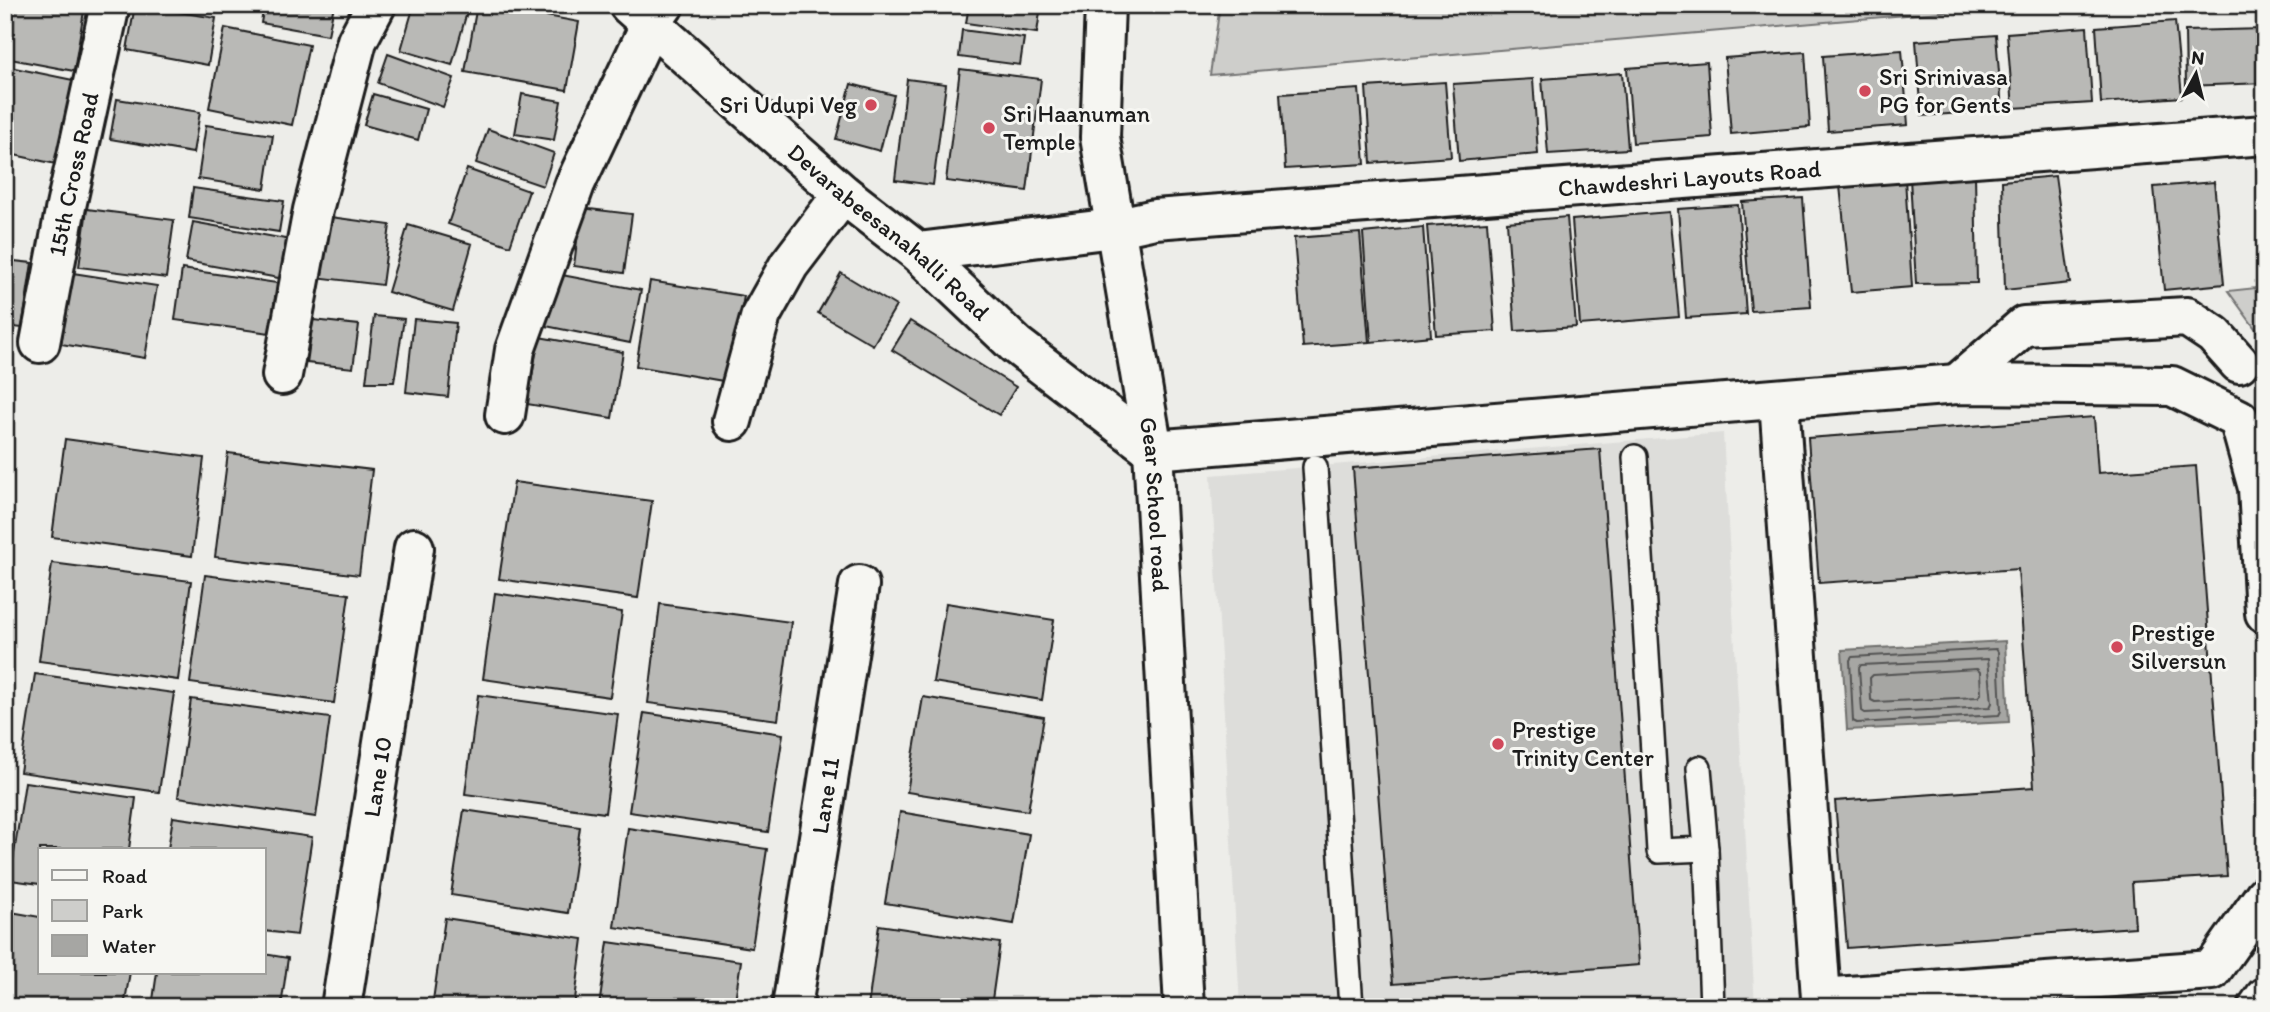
<svg xmlns="http://www.w3.org/2000/svg" width="2270" height="1012" viewBox="0 0 2270 1012" font-family="Itim,sans-serif">
	<rect width="100%" height="100%" fill="#edede9"/>
	<filter id="ink" filterUnits="userSpaceOnUse"><feTurbulence type="fractalNoise" baseFrequency=".0143" numOctaves="2"/><feDisplacementMap in="SourceGraphic" scale="14" xChannelSelector="R" yChannelSelector="G"/><feConvolveMatrix kernelMatrix="1 2 1 2 8 2 1 2 1" color-interpolation-filters="sRGB"/></filter>
	<g filter="url(#ink)">
		<!-- built -->
		<polygon fill="#ddddda" points="1723,433 1755,1007 1240,1007 1211,475"/>
		<!-- green -->
		<g fill="#cececb" stroke="#757574" stroke-width="2">
			<polygon points="1220,5 2022,5 1210,75"/>
			<polygon points="2265,287 2265,342 2228,291"/>
		</g>
		<!-- water -->
		<polygon fill="#a6a6a3" stroke="#6f6f6d" stroke-width="2" points="2005,641 2009,722 1847,730 1842,650"/>
		<g fill="none" stroke-linecap="round" stroke-linejoin="round">
			<!-- shore -->
			<g stroke="#535352" stroke-width="2">
				<polygon points="1996,649 1998,652 2001,711 1999,715 1857,723 1853,721 1850,660 1852,657"/>
				<polygon points="1988,659 1992,703 1990,707 1865,713 1862,711 1859,668 1861,665"/>
				<polygon points="1977,669 1980,672 1981,694 1978,697 1875,702 1871,700 1870,678 1873,675"/>
			</g>
		</g>
		<!-- building -->
		<g fill="#b9b9b6" stroke="#1c1c1c" stroke-width="2">
			<polygon points="14,5 85,5 74,71 5,58"/>
			<polygon points="135,5 216,18 208,65 127,50"/>
			<polygon points="264,5 334,5 328,35 261,23"/>
			<polygon points="414,5 469,5 452,65 401,50"/>
			<polygon points="477,5 488,5 579,22 567,90 465,72"/>
			<polygon points="898,5 951,5 950,13"/>
			<polygon points="969,5 1041,5 1037,33 966,23"/>
			<polygon points="2175,21 2182,97 2101,103 2096,27"/>
			<polygon points="2087,27 2092,103 2013,108 2007,33"/>
			<polygon points="225,28 309,45 292,125 209,108"/>
			<polygon points="2264,29 2265,83 2186,86 2185,31"/>
			<polygon points="962,30 1024,38 1020,65 959,57"/>
			<polygon points="1996,35 2002,110 1922,116 1916,41"/>
			<polygon points="1902,50 1908,125 1828,131 1823,56"/>
			<polygon points="1805,52 1810,127 1731,134 1725,58"/>
			<polygon points="388,54 454,78 443,107 378,83"/>
			<polygon points="1707,62 1712,137 1633,143 1627,68"/>
			<polygon points="5,66 73,80 56,164 5,153"/>
			<polygon points="960,69 1041,79 1027,191 946,181"/>
			<polygon points="1622,73 1628,149 1548,154 1542,79"/>
			<polygon points="907,79 946,84 933,185 895,180"/>
			<polygon points="1533,79 1538,154 1459,161 1453,84"/>
			<polygon points="1445,82 1451,157 1371,163 1366,87"/>
			<polygon points="851,84 894,95 880,151 836,139"/>
			<polygon points="1359,89 1365,164 1285,169 1280,94"/>
			<polygon points="373,94 426,109 418,140 364,125"/>
			<polygon points="522,94 561,101 554,140 515,134"/>
			<polygon points="117,99 200,112 193,153 110,139"/>
			<polygon points="206,125 273,135 265,189 198,179"/>
			<polygon points="488,129 554,153 543,186 476,163"/>
			<polygon points="2257,168 2265,168 2263,281"/>
			<polygon points="467,169 529,191 510,246 448,224"/>
			<polygon points="1975,174 1977,283 1916,284 1910,178"/>
			<polygon points="2055,176 2070,283 2005,290 2002,181"/>
			<polygon points="1905,179 1912,287 1851,292 1840,186"/>
			<polygon points="2214,182 2224,284 2164,290 2154,187"/>
			<polygon points="193,188 284,201 279,232 189,218"/>
			<polygon points="1803,198 1811,307 1751,311 1742,202"/>
			<polygon points="1738,205 1746,314 1686,318 1678,209"/>
			<polygon points="581,208 632,214 624,273 574,266"/>
			<polygon points="87,209 174,220 166,278 79,267"/>
			<polygon points="1669,212 1679,317 1580,325 1572,220"/>
			<polygon points="323,216 390,225 382,285 315,277"/>
			<polygon points="1567,217 1576,327 1515,331 1507,222"/>
			<polygon points="193,222 291,240 284,279 186,261"/>
			<polygon points="1487,222 1495,331 1436,335 1427,226"/>
			<polygon points="408,225 472,244 453,311 388,292"/>
			<polygon points="1423,227 1431,336 1371,342 1363,233"/>
			<polygon points="1360,233 1369,342 1303,347 1294,238"/>
			<polygon points="5,260 32,263 22,328 5,326"/>
			<polygon points="182,269 277,283 270,333 175,320"/>
			<polygon points="546,272 641,290 630,343 536,324"/>
			<polygon points="73,273 157,286 145,358 61,344"/>
			<polygon points="841,273 896,306 873,345 818,313"/>
			<polygon points="650,281 744,296 729,382 636,366"/>
			<polygon points="374,316 404,319 394,382 366,382"/>
			<polygon points="414,319 456,323 448,397 406,392"/>
			<polygon points="313,320 359,325 353,368 307,363"/>
			<polygon points="910,321 1016,387 999,415 892,350"/>
			<polygon points="539,337 623,352 612,418 527,404"/>
			<polygon points="2094,417 2098,473 2196,466 2227,876 2132,882 2135,927 1847,948 1835,801 2034,787 2018,569 1819,583 1808,438"/>
			<polygon points="65,439 204,458 192,556 52,537"/>
			<polygon points="1600,449 1639,965 1393,984 1353,468"/>
			<polygon points="228,453 372,470 359,575 215,557"/>
			<polygon points="514,482 652,501 638,598 499,579"/>
			<polygon points="52,563 191,581 178,680 39,661"/>
			<polygon points="205,575 349,594 334,703 190,683"/>
			<polygon points="495,593 622,612 610,697 483,679"/>
			<polygon points="946,603 1054,620 1042,700 933,682"/>
			<polygon points="660,604 791,622 778,720 648,703"/>
			<polygon points="35,674 174,693 159,792 20,772"/>
			<polygon points="478,695 618,714 605,813 465,794"/>
			<polygon points="923,697 1044,717 1028,811 907,792"/>
			<polygon points="191,699 330,718 316,817 178,797"/>
			<polygon points="644,713 783,734 768,832 629,812"/>
			<polygon points="25,782 136,798 129,849 40,849 40,884 10,880"/>
			<polygon points="464,810 580,827 568,913 451,895"/>
			<polygon points="900,812 1029,834 1014,924 885,903"/>
			<polygon points="173,817 312,837 297,935 264,931 264,849 168,849"/>
			<polygon points="628,828 767,849 752,948 614,927"/>
			<polygon points="5,911 40,917 40,972 130,972 124,1007 5,1006"/>
			<polygon points="445,918 583,939 574,1007 432,1007"/>
			<polygon points="879,925 1000,943 991,1007 868,1007"/>
			<polygon points="608,942 741,961 734,1007 599,1007"/>
			<polygon points="264,954 288,958 281,1007 152,1007 157,972 264,972"/>
		</g>
		<g fill="none" stroke-linecap="round" stroke-linejoin="round">
			<defs>
				<g id="lane">
					<polyline points="1635,457 1659,851 1706,849"/>
					<polyline points="1315,467 1351,1007"/>
					<polyline points="1699,768 1706,849 1712,1007"/>
				</g>
				<g id="street">
					<path id="s1" d="M1114,228L1155,219L2265,135"/>
					<path id="s2" d="M40,343L65,211L110,5"/>
					<polyline points="282,375 313,210 357,41 376,5"/>
					<polyline points="1957,384 2024,326 2187,317 2214,335 2239,363"/>
					<polyline points="1779,400 1821,998 2212,970 2265,895"/>
					<polyline points="505,415 515,350 575,184 651,23 664,5"/>
					<polyline points="732,421 761,315 789,265 843,194"/>
					<polyline points="1153,450 1957,384 2172,386 2239,419 2258,488 2265,613"/>
					<path id="s3" d="M341,1007L414,548"/>
					<path id="s4" d="M792,1007L859,585"/>
					<polyline points="2258,1007 2265,997"/>
				</g>
				<g id="secondary">
					<path id="s5" d="M629,5L843,194L918,252L1016,345L1153,450"/>
					<path id="s6" d="M1105,5L1100,137L1153,450L1184,1007"/>
					<polyline points="918,252 1114,228"/>
				</g>
			</defs>
			<!-- lane casing -->
			<use href="#lane" stroke="#1c1c1c" stroke-width="28"/>
			<!-- street casing -->
			<use href="#street" stroke="#1c1c1c" stroke-width="44"/>
			<!-- secondary casing -->
			<use href="#secondary" stroke="#1c1c1c" stroke-width="44"/>
			<!-- lane -->
			<use href="#lane" stroke="#f6f6f2" stroke-width="23"/>
			<!-- street -->
			<use href="#street" stroke="#f6f6f2" stroke-width="38"/>
			<!-- secondary -->
			<use href="#secondary" stroke="#f6f6f2" stroke-width="38"/>
		</g>
	</g>
	<!-- markers -->
	<g fill="#d1495b" stroke="#f6f6f2" stroke-width="2.5">
		<circle cx="1865" cy="91" r="7"/>
		<circle cx="871" cy="105" r="7"/>
		<circle cx="989" cy="128" r="7"/>
		<circle cx="2117" cy="647" r="7"/>
		<circle cx="1498" cy="744" r="7"/>
	</g>
	<g text-anchor="middle" stroke-width="6" stroke-linejoin="round" paint-order="stroke">
		<!-- poi labels -->
		<g font-size="24" fill="#1c1c1c" stroke="#f6f6f2" text-anchor="start">
			<text x="1879" y="85">Sri Srinivasa<tspan x="1879" dy="28">PG for Gents</tspan></text>
			<text x="857" y="113" text-anchor="end">Sri Udupi Veg</text>
			<text x="1003" y="122">Sri Haanuman<tspan x="1003" dy="28">Temple</tspan></text>
			<text x="2131" y="641">Prestige<tspan x="2131" dy="28">Silversun</tspan></text>
			<text x="1512" y="738">Prestige<tspan x="1512" dy="28">Trinity Center</tspan></text>
		</g>
		<!-- street labels -->
		<g font-size="24" fill="#1c1c1c" stroke="#f6f6f2">
			<text dy="8" stroke="none"><textPath href="#s2" startOffset="172">15th Cross Road</textPath></text>
			<text dy="8" stroke="none"><textPath href="#s1" startOffset="578">Chawdeshri Layouts Road</textPath></text>
			<text dy="8" stroke="none"><textPath href="#s5" startOffset="345">Devarabeesanahalli Road</textPath></text>
			<text dy="8" stroke="none"><textPath href="#s6" startOffset="504">Gear School road</textPath></text>
			<text dy="8" stroke="none"><textPath href="#s3" startOffset="233">Lane 10</textPath></text>
			<text dy="8" stroke="none"><textPath href="#s4" startOffset="214">Lane 11</textPath></text>
		</g>
	</g>
	<!-- margin -->
	<rect width="2270" height="1012" fill="none" stroke="#f6f6f2" stroke-width="28"/>
	<rect x="14" y="14" width="2242" height="984" fill="none" stroke="#1c1c1c" stroke-width="2.5" filter="url(#ink)"/>
	<!-- legend -->
	<rect x="38" y="848" width="228" height="126" fill="#f6f6f2" stroke="#9f9f9c" stroke-width="2"/>
	<rect x="52" y="870" width="35" height="10" fill="#f6f6f2" stroke="#9f9f9c" stroke-width="2"/>
	<text x="102" y="883" font-size="21" fill="#1c1c1c">Road</text>
	<rect x="52" y="900" width="35" height="21" fill="#cececb" stroke="#9f9f9c" stroke-width="2"/>
	<text x="102" y="918" font-size="21" fill="#1c1c1c">Park</text>
	<rect x="52" y="935" width="35" height="21" fill="#a6a6a3" stroke="#9f9f9c" stroke-width="2"/>
	<text x="102" y="953" font-size="21" fill="#1c1c1c">Water</text>
	<!-- north arrow -->
	<g transform="translate(2196 74) rotate(7)" stroke="#f6f6f2" stroke-width="5" paint-order="stroke">
	<path d="M0-5L12 26L0 18L-12 26Z" fill="#1c1c1c"/>
	<text y="-10" font-size="19" font-weight="bold" text-anchor="middle" fill="#1c1c1c">N</text>
	</g>
</svg>
